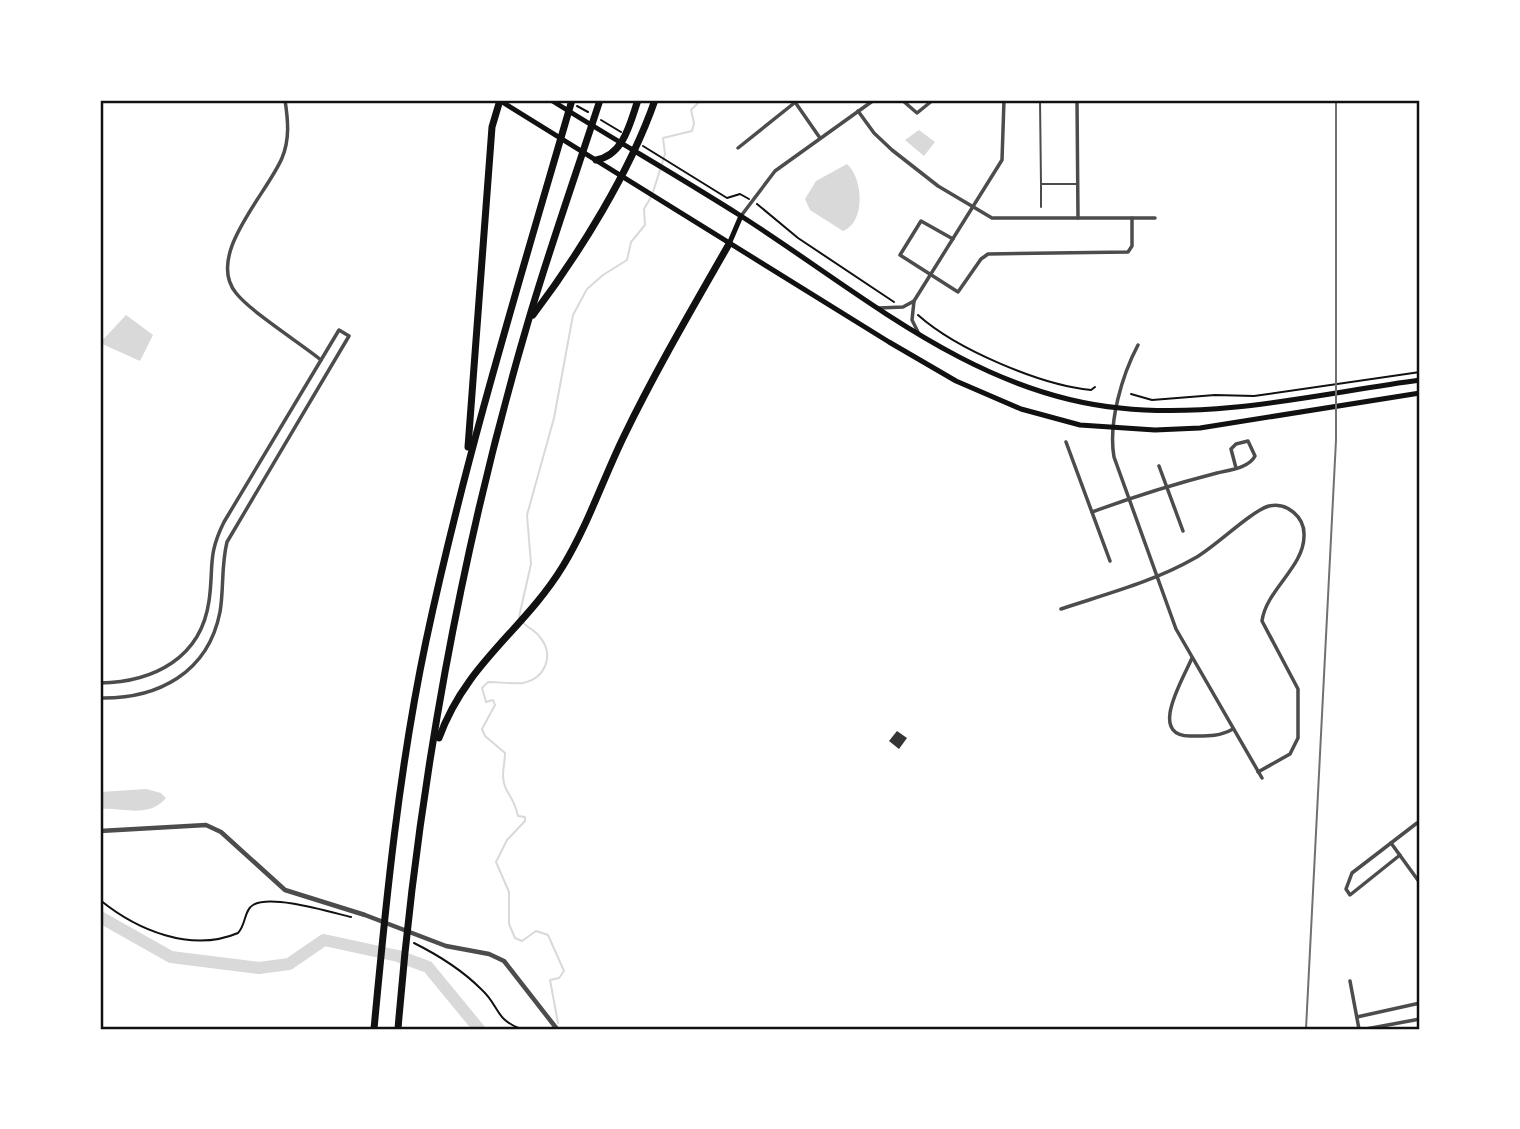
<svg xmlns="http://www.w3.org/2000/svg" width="1520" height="1129" viewBox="0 0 1520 1129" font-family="Raleway,sans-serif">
	<rect width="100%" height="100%" fill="#fff"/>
	<!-- water -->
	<g fill="#d9d9d9">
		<polygon points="919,130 935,142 924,156 905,140"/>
		<path d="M847,164C863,178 866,222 843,231L810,210L805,199L816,181Z"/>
		<polygon points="126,315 153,335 140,361 100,343"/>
		<path d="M146,789L161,793L166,798C148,819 123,807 100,809V792Z"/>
	</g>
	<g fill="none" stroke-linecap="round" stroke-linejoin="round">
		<!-- stream -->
		<g stroke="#d9d9d9" stroke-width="2">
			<polyline points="653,192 665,154 663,138 692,131 694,123 691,110 701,100"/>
			<polyline points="519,617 531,564 527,515 554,418 573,315 587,289 603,275 627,260 631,242 645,225 644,209 651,197"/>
			<path d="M522,621C527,628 535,630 539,636C555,654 546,678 523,683C512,684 499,682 488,682L482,688L486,702L493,700L495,705L482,729L485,736L505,753C505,765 500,777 506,789C512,800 515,802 518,816L525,817V821L507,840L496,862L509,892V924L515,938L522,941L536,931L548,935L564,971L559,978L550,980L558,1023"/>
		</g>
		<!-- river -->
		<polyline stroke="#d9d9d9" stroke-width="12" points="100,917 171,957 259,968 289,964 324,940 398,956 428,967 479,1029"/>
	</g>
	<!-- building -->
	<polygon fill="#353535" points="897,731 907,738 899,749 889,741"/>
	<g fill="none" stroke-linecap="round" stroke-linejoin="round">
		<!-- path -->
		<g stroke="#111" stroke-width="2">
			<polyline points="577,106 588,112"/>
			<polyline points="601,120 621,132"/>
			<polyline points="643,146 727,198 740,194 749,199"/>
			<polyline points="757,204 798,238 894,302"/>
			<path d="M918,315C956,349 1040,385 1091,390L1095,387"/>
			<polyline points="1131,394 1152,400 1215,395 1254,396 1420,372"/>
			<path d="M100,900C137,930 191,953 238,933C246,925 244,910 253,905C271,894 330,912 351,917"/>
			<path d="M414,943C436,954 463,971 481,989C500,1006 494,1019 521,1029"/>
		</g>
		<!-- service -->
		<g stroke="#4c4c4c" stroke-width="2">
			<polyline points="1040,100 1041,184 1077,184"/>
			<polyline points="1041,185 1041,207"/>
		</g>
		<!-- minor -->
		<g stroke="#4c4c4c" stroke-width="3.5">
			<path d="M285,100C288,120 290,139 282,158C267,194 205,255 236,293C251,312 300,343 321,360"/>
			<polyline points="902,100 917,113 933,100"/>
			<polyline points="1077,100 1078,218"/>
			<polyline points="795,102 820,138"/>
			<polyline points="858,111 874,133 892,150 938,186 992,218 1155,218"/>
			<polyline points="738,148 798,100"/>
			<polyline points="741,216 775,171 874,100"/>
			<polyline points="953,239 921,221 900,255 958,292 981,259 988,254 1128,252 1132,246 1132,218"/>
			<polyline points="914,301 1002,160 1004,100"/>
			<polyline points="879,308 903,307 914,301 912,320 918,332"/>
			<path d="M1138,345C1122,375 1108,423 1114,457L1176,629L1262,778"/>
			<polyline points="1066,442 1110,561"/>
			<polyline points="1159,466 1183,531"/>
			<path d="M1092,512C1133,497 1174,484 1217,473C1229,470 1249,468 1255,456L1248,441L1236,444L1231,449L1236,468"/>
			<path d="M1061,609C1106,594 1153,582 1195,558C1215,547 1251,511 1269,506C1287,502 1305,517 1304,536C1304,567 1266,590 1262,621L1298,689V738L1290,754L1258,772"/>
			<path d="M1192,658C1183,679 1147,737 1191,736C1206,736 1219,737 1233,729"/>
			<path d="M100,683C154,682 201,658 209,601C214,567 207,556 224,522L339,330L349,336L227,542C221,566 224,589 220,612C208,673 158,699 100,698"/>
			<polyline points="1391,843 1420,883"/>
			<polyline points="1400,855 1350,895 1346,889 1352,873 1417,823"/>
			<polyline points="1350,981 1359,1029"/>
			<polyline points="1357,1017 1420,1003"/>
			<polyline points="1366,1029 1420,1019"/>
		</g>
		<!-- tertiary -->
		<polyline stroke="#4c4c4c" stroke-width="4.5" points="100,831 206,825 221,832 285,890 365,915 446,946 489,954 504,961 557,1029"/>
		<!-- secondary -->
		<g stroke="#111" stroke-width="5">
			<polyline points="499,100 889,342 956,381 1021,409 1080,425 1155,430 1200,428 1420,393"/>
			<path d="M551,100C613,139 678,176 741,216C860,292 974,394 1120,408C1219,419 1323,393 1420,380"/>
			<polyline points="729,244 741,216"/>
		</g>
		<!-- motorway -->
		<g stroke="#111" stroke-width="7">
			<path d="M596,160C624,155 630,123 638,100"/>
			<path d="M533,315C579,254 630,172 655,100"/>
			<polyline points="468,447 492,127 500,100"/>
			<path d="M439,738C466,663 524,630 563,566C588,525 603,479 624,436C656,370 693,307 729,244"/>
			<path d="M374,1029C386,900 399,769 426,641C465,458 520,279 572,100"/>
			<path d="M398,1029C417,793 461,549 528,322C550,247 576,174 600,100"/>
		</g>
		<!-- rail -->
		<polyline stroke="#707070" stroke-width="2" points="1306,1029 1336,440 1336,100"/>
	</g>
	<!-- border -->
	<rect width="1520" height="1129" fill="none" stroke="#ffffff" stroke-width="203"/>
	<rect x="102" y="102" width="1316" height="926" fill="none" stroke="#111" stroke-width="2.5"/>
</svg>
